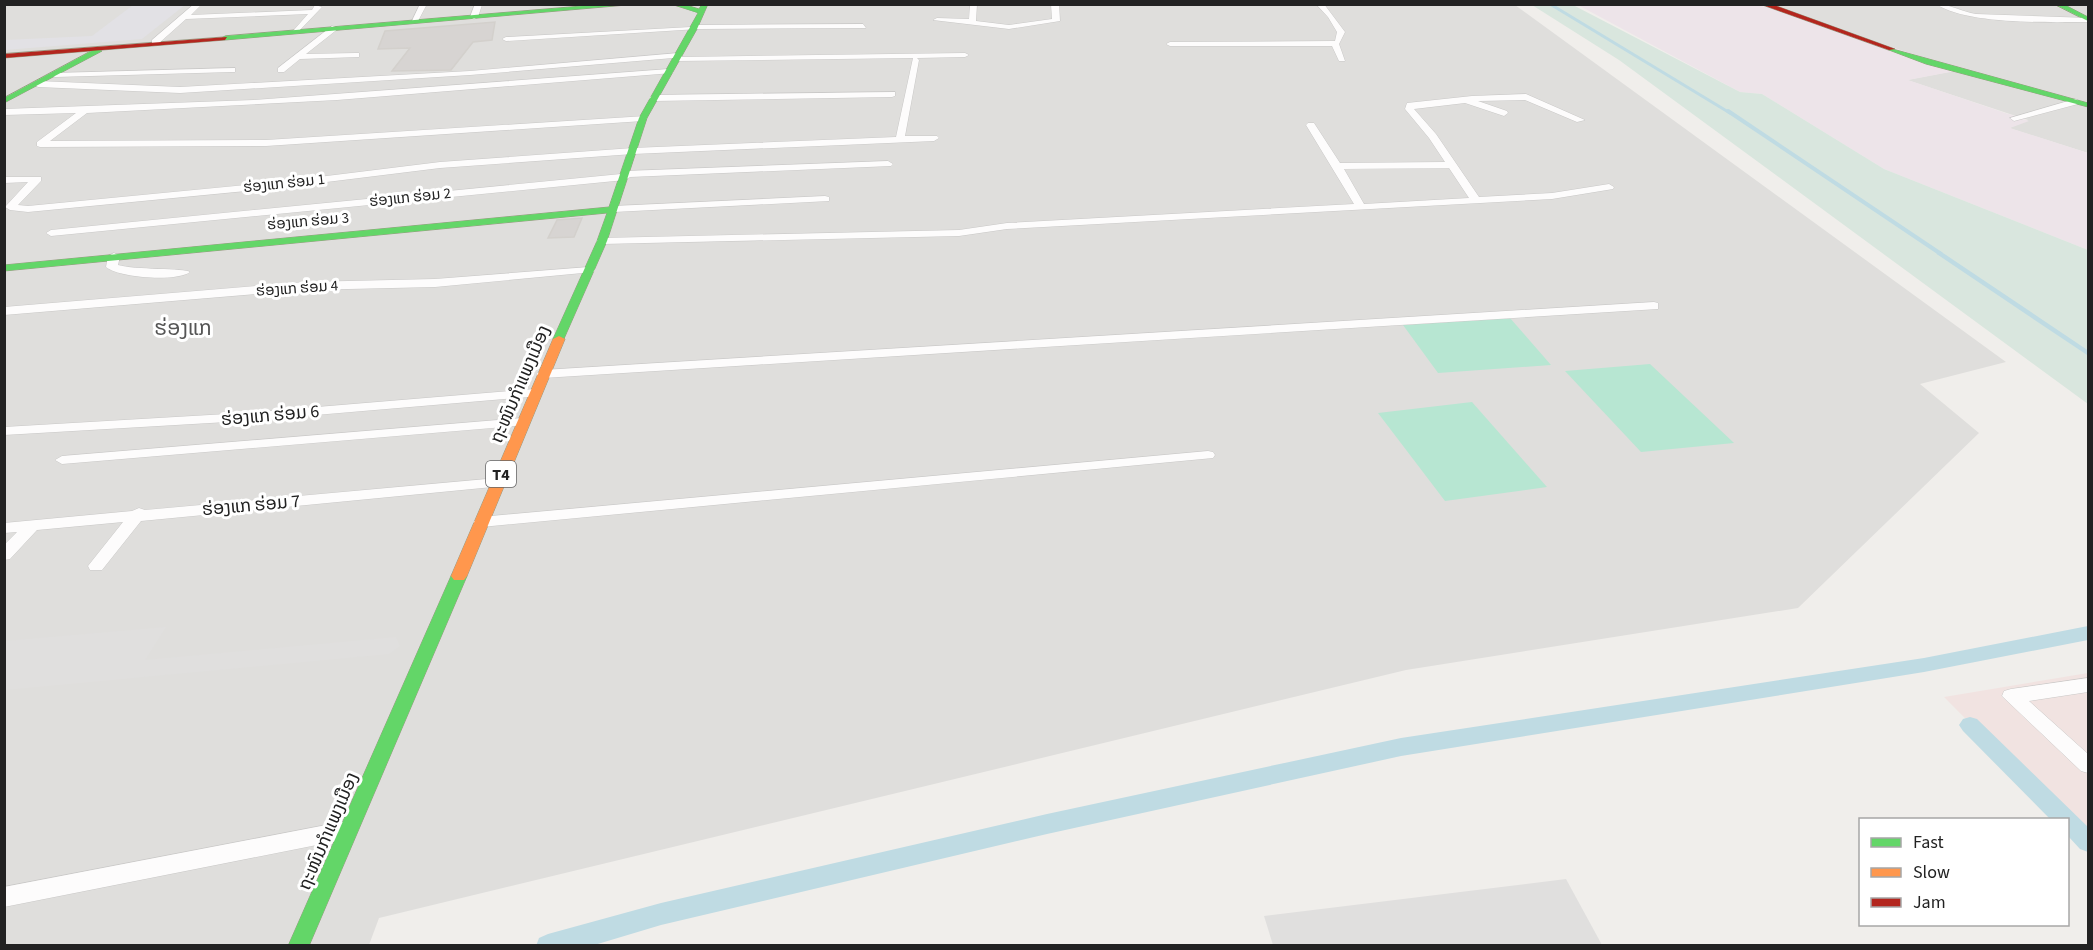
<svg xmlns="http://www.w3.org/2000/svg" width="2093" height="950" viewBox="0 0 2093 950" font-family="'Source Sans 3','Noto Sans Lao',sans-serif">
	<rect width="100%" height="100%" fill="#f0eeeb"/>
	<!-- residential -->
	<g fill="#dfdedc">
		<polygon points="5,5 1515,5 2006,362 1920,384 1979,433 1798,608 1406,670 379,918 369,945 5,946"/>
		<polygon points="1765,5 2088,5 2088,153 2009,128 2028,120 1907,80 1959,70"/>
	</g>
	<!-- commercial -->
	<polygon fill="#f1e3e1" points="2088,673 2088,842 1944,697"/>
	<!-- industrial -->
	<polygon fill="#ede4e9" points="1578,5 1765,5 1961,70 1908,80 2029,121 2010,128 2088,153 2088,250 1884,169 1762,94 1740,92"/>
	<!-- wetland -->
	<polygon fill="#d9e6de" points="1532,5 1573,5 1740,92 1762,94 1884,169 2088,250 2088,404 1619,60"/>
	<!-- pitch -->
	<g fill="#b7e6d2">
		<polygon points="1510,318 1551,365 1438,373 1403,325"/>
		<polygon points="1650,364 1734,443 1641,452 1565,371"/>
		<polygon points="1472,402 1547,487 1445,501 1378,413"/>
	</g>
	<!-- parking -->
	<g fill="#e0dfde">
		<polygon points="166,627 145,660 396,637 400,646 389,654 5,690 5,641"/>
		<polygon points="1566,879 1602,945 1273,945 1264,916"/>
	</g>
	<!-- plaza -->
	<polygon fill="#e2e1e5" points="133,5 185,5 142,39 5,50 5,40 92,36"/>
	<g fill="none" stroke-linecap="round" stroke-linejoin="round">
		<!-- stream-far2 -->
		<polyline stroke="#bfdbe3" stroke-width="3" points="1550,4 1730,113"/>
		<!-- stream-far1 -->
		<polyline stroke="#bfdbe3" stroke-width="4" points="1728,111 1941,254"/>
		<!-- stream -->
		<polyline stroke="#bfdbe3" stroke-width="4.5" points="1939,253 2088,353"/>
		<!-- canal -->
		<g fill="#bfdbe3" fill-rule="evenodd">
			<polygon points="2088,626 2088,640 1924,672 1401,756 1047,834 661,925 591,946 536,946 539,938 548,934 661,903 1047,814 1401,738 1924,658"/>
			<polygon points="1970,717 1977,719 2088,827 2088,852 2080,849 2068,836 2068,820 2051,820 1963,731 1959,725 1963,719"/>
		</g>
	</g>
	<!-- building -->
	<g fill="#d7d4d2" stroke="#d3d0cc" stroke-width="1.5">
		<polygon points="495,22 492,40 473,42 451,70 392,71 410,48 378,49 385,31"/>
		<polygon points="582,218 574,237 548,238 557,220"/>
	</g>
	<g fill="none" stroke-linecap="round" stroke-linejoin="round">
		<defs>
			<g id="street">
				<polygon points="194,4 202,4 191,15 312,10 315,5 322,7 297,33 293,31 308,14 186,19 158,44 152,44 152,40"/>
				<polygon points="420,4 427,4 417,23 411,23"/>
				<polygon points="475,4 482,5 478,17 474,19 470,17"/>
				<polygon points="970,4 977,4 976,21 1009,25 1052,19 1051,4 1059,4 1060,21 1009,29 933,20 937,18 969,19"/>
				<polygon points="1316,4 1324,4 1345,32 1339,44 1345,61 1339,61 1332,46 1170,46 1166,44 1170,42 1335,41 1337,32 1328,17"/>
				<path d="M1936,4C1950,4 1962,12 1976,14L2088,18V22C2050,22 1967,25 1936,4Z"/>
				<polygon points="863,24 866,28 698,29 506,41 502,39 506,37 691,27 695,25"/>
				<polygon points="332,26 339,28 306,54 356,53 359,53 359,57 300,59 284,72 278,72 278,68"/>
				<polygon points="679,53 682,57 965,53 969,55 965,57 917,58 919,60 905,136 937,136 939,138 934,141 633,154 440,168 278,188 28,212 10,210 5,207 28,182 4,183 4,177 41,177 41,181 18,205 28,206 278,182 440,162 633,148 896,137 913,58 676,61 673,58 470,75 180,93 38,87 34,84 38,81 180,87 470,71"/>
				<polygon points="235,68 235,72 232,72 55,77 51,75 55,73"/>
				<polygon points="669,69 673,71 672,73 337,100 87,113 50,141 266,140 646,116 647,118 643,121 266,146 40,147 37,146 37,142 76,113 4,115 4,109 254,100"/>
				<polygon points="895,92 895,96 892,97 653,101 649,98 653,95"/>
				<path d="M1526,94L1585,120L1577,122L1525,100L1478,101L1507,111L1508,113L1504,116L1465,103L1414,109L1436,134L1479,197L1552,193L1609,184L1614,187L1613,189L1552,199L1007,229L959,236L602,244L596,241L602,238L959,230L1007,223L1354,204L1306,125L1308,123H1314L1340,163L1445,162L1429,138L1405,109L1407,103L1472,96ZM1449,168L1469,198L1364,204L1344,169Z"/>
				<polygon points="2075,99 2078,100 2078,104 2014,121 2010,118"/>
				<polygon points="888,161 893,164 891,166 630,177 625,180 51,236 46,233 51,230 621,174 626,171"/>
				<polygon points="825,196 829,197 829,201 614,212 609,209 614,206"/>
				<path d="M114,253L120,256L118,265C134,270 185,268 190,272C177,282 119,278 106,267L108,256Z"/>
				<polygon points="589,267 595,270 593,272 435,287 305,290 4,315 4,307 305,282 435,279"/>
				<polygon points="1654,302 1658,303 1658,309 543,378 536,374 543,370"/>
				<polygon points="535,389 540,390 542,393 540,396 244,421 4,435 4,427 244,413"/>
				<polygon points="522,418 527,419 529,422 527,425 62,464 55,460 62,456"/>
				<polygon points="1208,451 1213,452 1215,455 1213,458 481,527 473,522 481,517"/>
				<polygon points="498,478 503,480 506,483 503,486 141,521 102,570 90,570 88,566 123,522 37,530 10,559 4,560 4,545 17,532 4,533 4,523 132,511 139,508 145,510"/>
				<polygon points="2088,678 2088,692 2029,701 2088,754 2088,773 2081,771 2002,696 2004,691 2011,689"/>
				<polygon points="347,821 354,824 357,830 354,836 347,839 4,907 4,887"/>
			</g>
			<g id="fast">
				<polygon points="606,4 638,4 225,40 222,38 225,36"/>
				<polygon points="671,4 683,4 699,9 702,4 708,4 697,29 647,118 607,241 563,341 555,341 553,339 597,241 607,213 4,271 4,265 609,207 639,118 698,13"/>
				<polygon points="2054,4 2063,4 2088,17 2088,21"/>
				<polygon points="1889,48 2088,103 2088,107 1926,64 1889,50"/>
				<polygon points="95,49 102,51 4,103 4,98"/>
				<polygon points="459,571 464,572 467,576 309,946 288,946 451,576 454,572"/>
			</g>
			<polygon id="slow" points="559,336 565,339 467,576 464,580 454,580 451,576 553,339"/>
			<g id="jam">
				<polygon points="1760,4 1771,4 1895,49 1889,50"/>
				<polygon points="227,37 225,40 4,58 4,54"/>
			</g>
		</defs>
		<!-- street casing -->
		<use href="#street" stroke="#c9c8c7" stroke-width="1"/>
		<!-- fast casing -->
		<use href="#fast" stroke="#999a82" stroke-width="1"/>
		<!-- slow casing -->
		<use href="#slow" stroke="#999a82" stroke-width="1"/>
		<!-- jam casing -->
		<use href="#jam" stroke="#999a82" stroke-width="1"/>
		<!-- street -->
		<use href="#street" fill="#fdfcfc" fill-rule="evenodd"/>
		<!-- fast -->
		<use href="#fast" fill="#63d668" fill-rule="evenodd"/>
		<!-- slow -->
		<use href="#slow" fill="#ff974d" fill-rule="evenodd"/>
		<!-- jam -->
		<use href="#jam" fill="#b3261e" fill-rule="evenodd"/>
	</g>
	<g text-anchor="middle" stroke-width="6" stroke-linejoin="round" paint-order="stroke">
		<!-- far-street labels -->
		<g font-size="15" fill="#222" stroke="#fff">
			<text transform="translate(284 183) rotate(-6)" y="5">ຮ່ອງແກ ຮ່ອມ 1</text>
			<text transform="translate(410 197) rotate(-6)" y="5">ຮ່ອງແກ ຮ່ອມ 2</text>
			<text transform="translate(308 221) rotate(-5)" y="5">ຮ່ອງແກ ຮ່ອມ 3</text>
			<text transform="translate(297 288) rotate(-4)" y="5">ຮ່ອງແກ ຮ່ອມ 4</text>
		</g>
		<!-- shield labels -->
		<rect fill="#fff" stroke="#646464" stroke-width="1.5" x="486" y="461" width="30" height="26" rx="4.5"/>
		<g font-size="16" font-weight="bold" fill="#222">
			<text x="501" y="480">T4</text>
		</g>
		<!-- street labels -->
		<g font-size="18" fill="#222" stroke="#fff">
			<text transform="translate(520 384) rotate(-67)" y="6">ຖະໜົນກຳແພງເມືອງ</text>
			<text transform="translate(270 415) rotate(-5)" y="6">ຮ່ອງແກ ຮ່ອມ 6</text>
			<text transform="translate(251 505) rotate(-5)" y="6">ຮ່ອງແກ ຮ່ອມ 7</text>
			<text transform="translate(328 831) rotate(-67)" y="6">ຖະໜົນກຳແພງເມືອງ</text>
		</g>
		<!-- quarter labels -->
		<g font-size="21" fill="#555" stroke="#fff">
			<text x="183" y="335">ຮ່ອງແກ</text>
		</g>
	</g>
	<!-- border -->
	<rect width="2093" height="950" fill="none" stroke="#222222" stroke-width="12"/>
	<!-- legend -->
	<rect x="1859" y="818" width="210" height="108" fill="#ffffff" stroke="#a7a7a7" stroke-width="1.5"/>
	<rect x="1871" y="838" width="30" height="9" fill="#63d668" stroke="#a7a7a7" stroke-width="1.5"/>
	<text x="1913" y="848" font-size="18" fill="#222222">Fast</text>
	<rect x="1871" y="868" width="30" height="9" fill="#ff974d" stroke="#a7a7a7" stroke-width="1.5"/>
	<text x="1913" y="878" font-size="18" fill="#222222">Slow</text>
	<rect x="1871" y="898" width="30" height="9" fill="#b3261e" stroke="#a7a7a7" stroke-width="1.5"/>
	<text x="1913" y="908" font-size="18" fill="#222222">Jam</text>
</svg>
